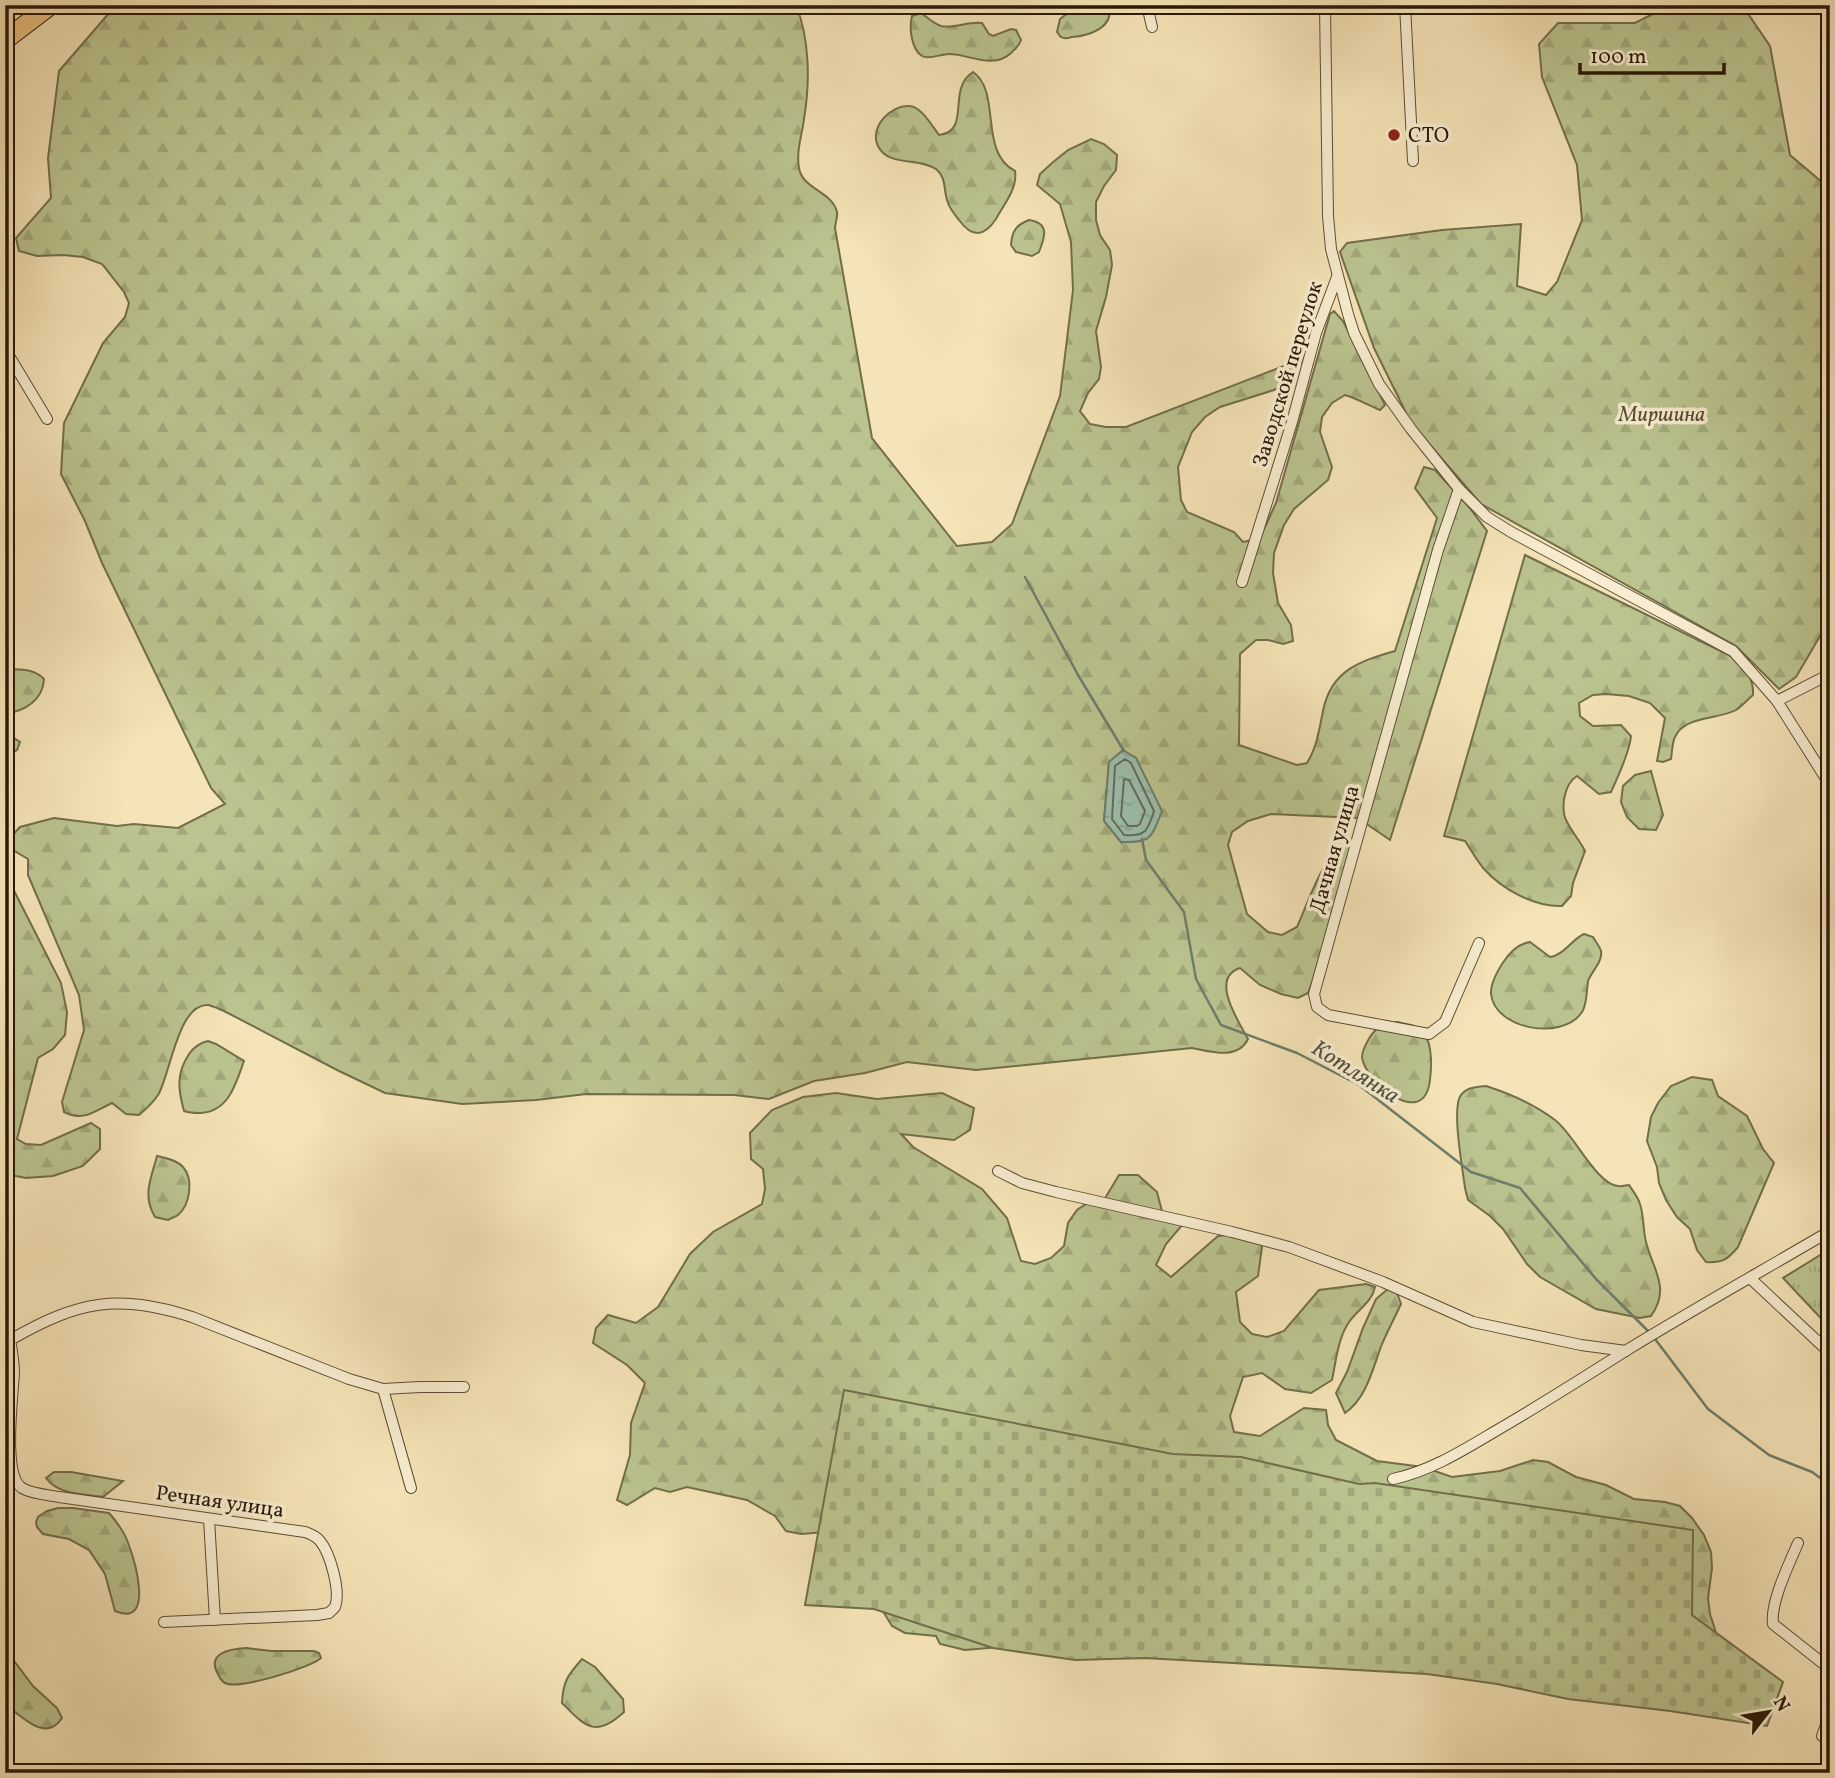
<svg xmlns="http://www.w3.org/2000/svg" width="1835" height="1778" viewBox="0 0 1835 1778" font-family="Vollkorn,serif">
	<defs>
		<pattern id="grass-tufts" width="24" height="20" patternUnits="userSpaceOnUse" patternTransform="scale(1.75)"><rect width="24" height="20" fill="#bbc48f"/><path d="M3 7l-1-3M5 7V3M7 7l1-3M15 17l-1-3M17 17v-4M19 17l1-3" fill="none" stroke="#a1a87a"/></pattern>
		<pattern id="forest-firs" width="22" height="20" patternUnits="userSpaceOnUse" patternTransform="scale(1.75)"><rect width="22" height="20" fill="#bbc48f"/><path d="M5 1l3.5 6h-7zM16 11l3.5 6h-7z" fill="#a1a87a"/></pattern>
		<pattern id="cemetery-stones" width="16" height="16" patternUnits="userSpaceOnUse" patternTransform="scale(1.75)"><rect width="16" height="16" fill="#bbc48f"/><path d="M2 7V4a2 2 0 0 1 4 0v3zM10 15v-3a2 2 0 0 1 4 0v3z" fill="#a1a87a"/></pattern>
		<pattern id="water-ripples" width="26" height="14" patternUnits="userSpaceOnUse" patternTransform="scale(1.75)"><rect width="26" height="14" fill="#9cbfad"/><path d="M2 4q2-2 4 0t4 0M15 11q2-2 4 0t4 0" fill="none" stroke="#86a493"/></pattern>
	</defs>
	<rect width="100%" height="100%" fill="#f5e4b7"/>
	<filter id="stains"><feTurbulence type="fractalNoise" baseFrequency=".00286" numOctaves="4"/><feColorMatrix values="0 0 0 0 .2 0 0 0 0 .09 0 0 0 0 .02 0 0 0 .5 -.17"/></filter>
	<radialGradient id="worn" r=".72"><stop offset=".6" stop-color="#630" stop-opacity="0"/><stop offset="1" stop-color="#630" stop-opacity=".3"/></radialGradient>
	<!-- grass -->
	<polygon fill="url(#grass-tufts)" stroke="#726e4b" stroke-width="2" points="1830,1249 1830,1328 1783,1278"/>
	<!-- forest -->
	<g fill="url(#forest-firs)" stroke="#726e4b" stroke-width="2" fill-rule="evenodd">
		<path d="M116,5H676L684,8L690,5H796C810,40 810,83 804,119C802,136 796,150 799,168C802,189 832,191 837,212C838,216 835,224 835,228L872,438L957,546L992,542L1012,524L1060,396L1073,290L1071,242L1060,204L1037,185L1040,174L1052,163L1068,150L1091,139L1104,144L1117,155L1116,170L1104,186L1096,202V220L1100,235L1110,250L1112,265L1106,297L1096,331L1101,367L1099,379L1088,393L1080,411L1090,424L1106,427H1126L1307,357L1299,365L1293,377L1274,390L1220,407L1205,417L1192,432L1178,467L1181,500L1187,512L1234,532L1243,542L1257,539L1265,527L1276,503L1330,314L1334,311L1343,321L1385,405L1380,410C1368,405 1358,399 1345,395L1332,403L1322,417L1320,432L1332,467L1328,480L1294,509L1284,525L1274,553L1273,573L1278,603L1291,625L1293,641L1283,644L1268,640H1256L1240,654L1239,745L1297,765L1307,763C1317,747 1319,730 1323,711C1331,670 1360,661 1395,651L1437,518L1415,488L1424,467L1435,470L1469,507L1487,531L1390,840L1358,818L1271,814L1248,821L1232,832L1228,845L1247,914L1268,932L1282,935L1297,927C1307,905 1320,866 1337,849C1341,845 1347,844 1352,842L1313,980L1308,993L1298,998L1281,994L1260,985L1240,968C1209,978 1239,1022 1248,1039C1237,1061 1210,1051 1192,1048L976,1070L907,1062L865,1073L814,1081L769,1099L734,1095L586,1094L536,1100L462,1104L385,1093L337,1070L224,1011C219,1009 213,1006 208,1005C178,1003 170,1076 158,1095C153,1103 146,1109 139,1115L126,1114L112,1103C95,1111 83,1122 64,1112L62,1102L84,1030L79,995L28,875V859L11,849L7,841L20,827L54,818L117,826L134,824L178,828L225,804L211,788L102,563L85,521L61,474L64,423L103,343L125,317L129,303L124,292L102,264L83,257L63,255L37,256L19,251L16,238L51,198L48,158L59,71ZM1109,762L1121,842L1104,821Z"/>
		<path d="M1088,5H1108C1116,27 1089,36 1072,37C1069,38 1064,39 1061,37C1059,36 1059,34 1057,32L1060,19L1072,10Z"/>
		<polygon points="1671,5 1742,5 1770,46 1790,155 1830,189 1830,619 1796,677 1779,689 1736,646 1481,504 1411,423 1374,348 1340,252 1347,243 1442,230 1521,224 1517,286 1546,295 1557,282 1582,220 1577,165 1542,77 1539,44 1558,23 1635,23"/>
		<path d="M921,13C927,17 934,24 941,26C954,29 968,21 982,23L989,34L993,36L1011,29L1016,30L1021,40C1019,46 1016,48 1011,53C993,70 969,54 949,54C941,54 928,60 922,56C911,49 909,27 912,16Z"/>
		<path d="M973,72C1002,92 978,152 1015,171C1018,188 1004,204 996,219C984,237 972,238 959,220C955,215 950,209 948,203C943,190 947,178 936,169C919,157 888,167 878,146C869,128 890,105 909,106C921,106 932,126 939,135C972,131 946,89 973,72Z"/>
		<path d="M1029,220C1050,223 1045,237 1039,252L1032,256L1016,252L1011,245C1012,231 1016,225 1029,220Z"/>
		<path d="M1525,555L1737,659C1746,670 1754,679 1753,695C1748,699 1742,706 1736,710C1718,720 1685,715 1675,737C1672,743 1672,753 1671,759L1663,762L1657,761L1665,718L1650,703L1629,696L1606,694L1593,695L1579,703L1580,716L1593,726L1621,725L1631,736C1630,749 1617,779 1611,792L1599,794L1577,776C1564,784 1560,809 1567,822C1572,832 1580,841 1585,851L1573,883L1571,896L1562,906C1534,907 1502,889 1484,869C1477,861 1471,850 1465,841L1444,836Z"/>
		<path d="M5,669C20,670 34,668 44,679C43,700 25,711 5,714Z"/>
		<polygon points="12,737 20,742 17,750 5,757 5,738"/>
		<polygon points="1651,771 1663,815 1656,830 1639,829 1627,817 1621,802 1623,786 1635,775"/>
		<polygon points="5,873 61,983 67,1012 65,1035 53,1049 38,1058 17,1139 26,1144 41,1145 91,1123 100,1129 100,1149 83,1166 53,1176 26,1178 5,1174"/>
		<path d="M1584,934L1593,937C1595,941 1600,947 1601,951C1603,962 1591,972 1588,981C1588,982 1587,990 1587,991C1586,998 1586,1006 1582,1012C1563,1041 1495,1030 1491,994C1490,984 1497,972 1502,964C1509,953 1517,944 1530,942L1550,957C1564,955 1571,940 1584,934Z"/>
		<path d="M1397,1022C1402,1023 1409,1024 1414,1026C1433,1033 1432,1063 1430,1080C1424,1132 1364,1080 1362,1057C1362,1050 1366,1044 1370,1037C1373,1033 1376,1028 1381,1026C1386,1024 1392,1023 1397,1022Z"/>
		<path d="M208,1041L216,1044L244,1061C236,1083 229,1112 200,1113C194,1113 190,1113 184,1111C178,1089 176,1074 189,1054C194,1047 199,1043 208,1041Z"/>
		<path d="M1692,1077L1712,1080L1718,1096L1747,1116L1763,1149L1774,1163L1738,1247C1728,1259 1723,1263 1706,1262L1697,1250L1690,1229L1677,1217L1666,1200L1659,1183L1657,1167L1647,1141L1651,1117L1658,1103L1671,1086Z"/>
		<path d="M1486,1086C1511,1094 1534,1104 1555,1120C1574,1134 1596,1184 1618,1186C1622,1187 1626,1185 1629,1185C1633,1191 1638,1197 1640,1204C1644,1216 1643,1230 1646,1242C1653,1270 1671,1288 1651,1316L1640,1318L1596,1309L1540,1277L1527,1264L1503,1229L1490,1216L1468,1200L1465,1188C1463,1171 1451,1107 1461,1095C1467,1087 1477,1087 1486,1086Z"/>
		<path d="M836,1093L877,1099L942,1093L974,1108L970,1130L954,1140L901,1134L913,1147L982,1189L1007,1218L1021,1261L1035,1264L1051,1258L1064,1246L1068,1223L1077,1210L1089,1202L1104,1200L1119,1175H1138L1157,1192L1163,1215L1184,1223L1166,1244L1156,1265L1171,1277L1218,1236L1249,1233L1259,1236L1262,1247L1258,1276L1236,1292L1240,1322L1252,1334L1267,1337L1284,1331L1319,1290L1366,1284L1375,1287C1372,1302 1358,1309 1349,1322C1338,1338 1336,1361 1332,1380L1311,1393L1285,1389L1262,1373L1243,1377L1230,1416L1234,1432L1260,1436L1304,1408L1326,1410L1328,1425L1336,1440L1377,1461L1423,1467L1452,1477L1500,1471L1533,1460L1548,1462L1576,1477L1606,1485L1634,1499L1665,1502L1680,1506L1692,1518L1704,1535L1711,1552L1712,1568L1708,1598L1710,1614L1721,1648L1442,1671L1037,1644L965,1650L940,1644L936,1636L905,1633L892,1626L884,1613L882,1598L849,1530L801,1534L786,1531L775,1516L747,1500L687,1487L670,1492L655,1488L627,1505L617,1500L630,1455L631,1423L645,1383L627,1365L593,1343L596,1328L608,1315L636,1323L658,1307L690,1254L713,1232L762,1204L765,1189L763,1169L751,1159L750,1133L772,1110L803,1097Z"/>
		<path d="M157,1156C165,1158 177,1160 183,1167C194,1179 190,1205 178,1215C175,1217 171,1218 168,1220L155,1217C142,1195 151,1179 157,1156Z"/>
		<path d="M1389,1288L1396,1290L1401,1304C1395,1317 1388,1330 1382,1344C1373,1367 1367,1398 1345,1413L1336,1393L1347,1372L1363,1328L1376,1299Z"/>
		<path d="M54,1472H71L123,1481L103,1497C84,1494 58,1495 46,1478Z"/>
		<path d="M58,1508H73L109,1513C116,1521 123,1530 127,1540C134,1558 156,1628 115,1611L105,1574L89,1550L69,1539L43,1534L37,1527L36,1522L38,1517L47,1511Z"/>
		<path d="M246,1648L272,1651H314L319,1653L321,1658C310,1668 238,1690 225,1683C221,1681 220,1678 218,1674C206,1653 230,1649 246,1648Z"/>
		<path d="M5,1649L33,1686L57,1708L62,1718C46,1743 22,1717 5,1704Z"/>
		<path d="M582,1659L595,1667L623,1699L624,1712C595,1739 585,1726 562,1703C563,1681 568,1675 582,1659Z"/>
	</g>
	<!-- cemetery -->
	<polygon fill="url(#cemetery-stones)" stroke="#726e4b" stroke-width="2" points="844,1390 1173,1454 1241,1457 1359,1484 1375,1483 1693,1530 1692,1615 1783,1682 1767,1726 1670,1711 1568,1699 1497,1684 1427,1674 1145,1658 1075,1660 993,1648 874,1609 805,1605"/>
	<!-- water -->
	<g fill="url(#water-ripples)" stroke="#6e7d6b" stroke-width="2">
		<path d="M1123,750L1136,758L1162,811C1151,838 1152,843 1121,842L1104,821L1109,762Z"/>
		<polygon points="739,1765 1016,1773 643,1773"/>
	</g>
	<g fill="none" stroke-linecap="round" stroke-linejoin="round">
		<!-- shore -->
		<g stroke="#626c5a" stroke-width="2">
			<path d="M1125,759L1131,763L1154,811C1148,830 1146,837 1124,835L1112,819L1115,766Z"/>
			<polygon points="1124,779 1129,780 1145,811 1140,824 1137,826 1128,826 1121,816"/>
		</g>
		<!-- stream -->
		<g stroke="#6e7d6b" stroke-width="2.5">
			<polyline points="1025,577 1078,675 1124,751"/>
			<polyline points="1142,839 1146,860 1184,912 1196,979 1221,1025 1297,1053 1359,1085 1471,1172 1520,1188 1596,1279 1652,1335 1708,1409 1769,1455 1812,1472 1830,1485"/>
		</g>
		<defs>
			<g id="street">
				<polyline points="1147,5 1152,27"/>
				<polyline points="1325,5 1328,216 1331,249 1348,314 1354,333 1379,384 1411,429 1459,489 1487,517 1511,532 1733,651 1777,701 1830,785"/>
				<polyline points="1405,5 1413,161"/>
				<polyline points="5,349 47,419"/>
				<polyline points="1459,489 1438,550 1314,994 1317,1007 1328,1015 1429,1034 1445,1022 1479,943"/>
				<polyline points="1242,582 1292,422 1316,333 1337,277"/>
				<polyline points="1777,701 1830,674"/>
				<polyline points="998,1171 1022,1183 1056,1192 1232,1232 1289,1247 1383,1282 1473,1322 1581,1345 1626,1351"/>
				<polyline points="1750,1278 1830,1353"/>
				<path d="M10,1340C12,1351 14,1362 14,1372C13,1396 2,1475 22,1488C32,1494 49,1495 59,1497L305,1532C311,1534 316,1536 320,1541C330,1553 341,1591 335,1607L329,1613L317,1615L164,1622"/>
				<path d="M6,1341L10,1340C78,1301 117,1293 192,1317L349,1379L383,1389L420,1387H464"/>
				<polyline points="383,1389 411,1488"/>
				<path d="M1393,1479C1430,1471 1462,1451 1494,1432C1539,1406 1583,1378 1627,1350C1694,1309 1762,1271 1830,1231"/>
				<polyline points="209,1519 215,1620"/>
				<path d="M1798,1543C1789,1564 1770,1603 1773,1624L1830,1669"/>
				<polyline points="1822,1736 1830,1714"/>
			</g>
			<polyline id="highway" points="5,40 51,5"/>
		</defs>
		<!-- street casing -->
		<use href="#street" stroke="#5c4c33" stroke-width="12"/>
		<!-- highway casing -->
		<use href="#highway" stroke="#291907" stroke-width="20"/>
		<!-- street -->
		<use href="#street" stroke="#f8edd0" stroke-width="10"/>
		<!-- highway -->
		<use href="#highway" stroke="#eac27c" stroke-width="18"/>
	</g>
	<!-- markers -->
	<circle fill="#8f2418" stroke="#f8edd0" stroke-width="2.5" cx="1394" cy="135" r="7"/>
	<g text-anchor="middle" stroke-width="7" stroke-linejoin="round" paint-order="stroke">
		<!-- poi labels -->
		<g font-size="21" fill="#291907" stroke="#f8edd0" text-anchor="start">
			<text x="1408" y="142">СТО</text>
		</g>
		<!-- street labels -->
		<g font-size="21" fill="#291907" stroke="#f8edd0">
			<text transform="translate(1287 374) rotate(-73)" y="7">Заводской переулок</text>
			<text transform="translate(1334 849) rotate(-74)" y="7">Дачная улица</text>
			<text transform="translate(220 1501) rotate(8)" y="7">Речная улица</text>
		</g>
		<!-- park labels -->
		<g font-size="21" font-style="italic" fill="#554c30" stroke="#f8edd0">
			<text x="1662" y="421">Миршина</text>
		</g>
		<!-- water labels -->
		<g font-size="23" font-style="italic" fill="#515341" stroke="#f8edd0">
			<text transform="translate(1356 1071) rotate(32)" y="8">Котлянка</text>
		</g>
	</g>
	<!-- margin -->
	<rect width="1835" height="1778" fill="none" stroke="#f5e4b7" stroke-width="28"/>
	<rect x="7" y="7" width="1821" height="1764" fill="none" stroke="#291907" stroke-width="3.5"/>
	<rect x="14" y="14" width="1807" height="1750" fill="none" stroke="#291907" stroke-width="2"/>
	<!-- north arrow -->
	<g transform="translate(1768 1712) rotate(59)" stroke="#f8edd0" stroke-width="5" paint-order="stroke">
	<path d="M0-5L12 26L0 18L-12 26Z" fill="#291907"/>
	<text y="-10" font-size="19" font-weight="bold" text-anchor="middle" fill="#291907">N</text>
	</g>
	<!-- scale -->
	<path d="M1580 63v10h144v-10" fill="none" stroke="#291907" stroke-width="3.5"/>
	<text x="1590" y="63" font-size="21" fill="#291907" stroke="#f8edd0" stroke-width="5" paint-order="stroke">100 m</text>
	<rect width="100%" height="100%" filter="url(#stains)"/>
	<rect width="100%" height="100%" fill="url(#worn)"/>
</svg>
